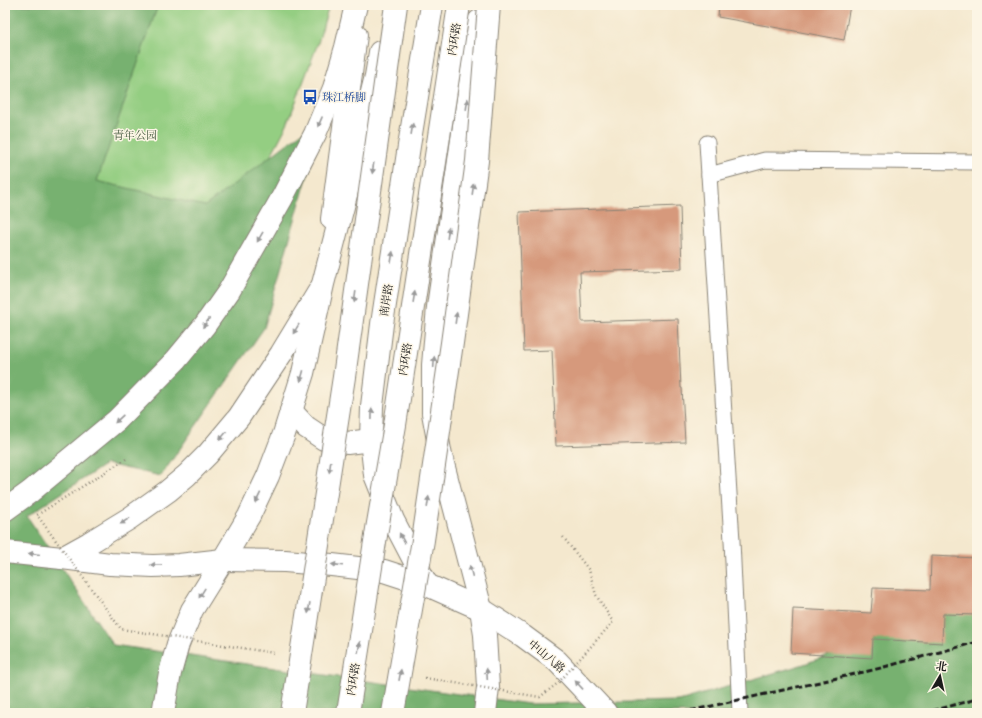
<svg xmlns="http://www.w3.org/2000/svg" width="982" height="718" viewBox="0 0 982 718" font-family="'Libre Caslon Text','Noto Serif SC',serif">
	<rect width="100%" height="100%" fill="#fcf5e5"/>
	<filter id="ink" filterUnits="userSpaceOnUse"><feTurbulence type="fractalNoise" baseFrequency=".025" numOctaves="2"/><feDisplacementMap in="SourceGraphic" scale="8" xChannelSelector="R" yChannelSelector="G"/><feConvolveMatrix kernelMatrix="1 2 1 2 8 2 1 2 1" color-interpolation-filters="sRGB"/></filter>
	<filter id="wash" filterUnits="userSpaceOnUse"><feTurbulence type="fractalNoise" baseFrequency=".012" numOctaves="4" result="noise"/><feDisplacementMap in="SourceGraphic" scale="16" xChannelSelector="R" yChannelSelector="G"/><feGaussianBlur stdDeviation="0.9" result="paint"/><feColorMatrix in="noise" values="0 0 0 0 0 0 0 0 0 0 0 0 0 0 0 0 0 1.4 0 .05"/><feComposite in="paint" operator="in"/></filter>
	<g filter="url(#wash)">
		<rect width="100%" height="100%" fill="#f4e8ce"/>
		<!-- green -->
		<polygon fill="#94ce82" stroke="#58754f" points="5,5 329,5 318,43 287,125 231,231 149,343"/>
		<!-- forest -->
		<polygon fill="#77b170" stroke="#4a6646" points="5,5 158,5 97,181 205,206 325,115 264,328 161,476 106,464 27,516 113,645 529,704 679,701 801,665 977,603 977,713 5,713"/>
		<g id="blocks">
			<!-- building -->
			<g fill="#d6997c">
				<polygon points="719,5 850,5 844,40 718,17"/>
				<polygon points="680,206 682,269 580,272 582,322 678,319 681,388 682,388 685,442 556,446 552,350 524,351 519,212"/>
				<polygon points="931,556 977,558 977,615 943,614 942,643 873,639 872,658 791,653 793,609 871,613 873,588 930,590"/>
			</g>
		</g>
	</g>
	<g filter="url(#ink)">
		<use href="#blocks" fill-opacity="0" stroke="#888275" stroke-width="1"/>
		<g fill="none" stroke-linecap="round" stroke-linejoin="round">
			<defs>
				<g id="lane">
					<polyline points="707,143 732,541 740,713"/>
					<polyline points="709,175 765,160 977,162"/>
				</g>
				<g id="secondary">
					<polyline points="479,21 438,307 433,365 433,413 441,456 481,609"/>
					<polyline points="332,219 356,35"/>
					<polyline points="291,411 306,427 324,439 347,443 371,440"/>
					<polyline points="62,558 89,543 130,518 168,491 187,475 208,454 239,417 281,354 321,288"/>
				</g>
				<g id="primary">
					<polyline points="223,560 285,561 332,565 384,571 427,585 481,609 523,636 557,661 606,713"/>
					<polyline points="427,585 393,520 375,475 371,440 372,406 382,324 409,146 432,5"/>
					<polyline points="481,609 485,635 488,687 485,713"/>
					<polyline points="163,713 170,673 178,644 192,610 223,560 249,516 268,476 284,434 303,373 323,284 356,156 376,76 380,52"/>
				</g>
				<g id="highway">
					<polyline points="5,510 30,492 117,420 176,360 205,325 229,291 282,198 315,134 334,88 346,47 356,5"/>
					<polyline points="5,552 62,558 110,564 153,566 179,565 223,560"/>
				</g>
			</defs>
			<!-- lane casing -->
			<use href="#lane" stroke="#888275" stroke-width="17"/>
			<!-- secondary casing -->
			<use href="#secondary" stroke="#888275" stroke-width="24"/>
			<!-- primary casing -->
			<use href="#primary" stroke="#888275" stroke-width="24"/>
			<!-- highway casing -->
			<use href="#highway" stroke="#888275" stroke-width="24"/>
			<!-- path -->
			<polyline stroke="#888275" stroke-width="2.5" stroke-dasharray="1 3" stroke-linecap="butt" points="563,537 589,570 596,595 613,622"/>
			<!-- lane -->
			<use href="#lane" stroke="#fff" stroke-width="15"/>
			<!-- secondary -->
			<use href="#secondary" stroke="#fff" stroke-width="22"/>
			<!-- primary -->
			<use href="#primary" stroke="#fff" stroke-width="22"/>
			<!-- highway -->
			<use href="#highway" stroke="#fff" stroke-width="22"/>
			<!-- rail -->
			<g stroke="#1c1c1c" stroke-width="3" stroke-dasharray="6 3" stroke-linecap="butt">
				<polyline points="673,713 694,710 873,670 977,642"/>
				<polyline points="924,713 977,699"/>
			</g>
			<defs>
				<g id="highway-bridge">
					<polyline points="292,713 344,377 396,5"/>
					<polyline points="348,713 377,529 395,425 459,5"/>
					<polyline points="393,713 423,540 452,343 477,161 489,5"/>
				</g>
			</defs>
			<!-- highway-bridge casing -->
			<use href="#highway-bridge" stroke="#888275" stroke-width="24" stroke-linecap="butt"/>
			<!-- path-bridge -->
			<g stroke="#888275" stroke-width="2.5" stroke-dasharray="1 3" stroke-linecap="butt">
				<polyline points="126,459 37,515 121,629 274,653"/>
				<polyline points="425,678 540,697 558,683 613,622"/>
			</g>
			<!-- highway-bridge -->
			<use href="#highway-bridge" stroke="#fff" stroke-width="22"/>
		</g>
		<!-- one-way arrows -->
		<defs><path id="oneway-solid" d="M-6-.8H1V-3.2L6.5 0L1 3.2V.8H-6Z"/></defs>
		<g fill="#999">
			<use href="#oneway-solid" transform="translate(467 104) rotate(-82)"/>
			<use href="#oneway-solid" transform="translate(320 122) rotate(113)"/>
			<use href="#oneway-solid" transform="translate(412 129) rotate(-81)"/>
			<use href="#oneway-solid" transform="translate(373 168) rotate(98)"/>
			<use href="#oneway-solid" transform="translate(473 189) rotate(-82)"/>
			<use href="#oneway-solid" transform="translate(448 233) rotate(-82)"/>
			<use href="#oneway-solid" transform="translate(260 237) rotate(120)"/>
			<use href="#oneway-solid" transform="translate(392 257) rotate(-81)"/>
			<use href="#oneway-solid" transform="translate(355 297) rotate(98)"/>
			<use href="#oneway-solid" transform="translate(414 297) rotate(-81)"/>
			<use href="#oneway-solid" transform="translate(456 318) rotate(-82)"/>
			<use href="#oneway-solid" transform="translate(206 323) rotate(126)"/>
			<use href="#oneway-solid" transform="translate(296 329) rotate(121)"/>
			<use href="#oneway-solid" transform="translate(434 362) rotate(-87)"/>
			<use href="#oneway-solid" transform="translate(302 376) rotate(106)"/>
			<use href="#oneway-solid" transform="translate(372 414) rotate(-89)"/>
			<use href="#oneway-solid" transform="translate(119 419) rotate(137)"/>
			<use href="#oneway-solid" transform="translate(223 436) rotate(130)"/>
			<use href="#oneway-solid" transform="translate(330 467) rotate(98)"/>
			<use href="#oneway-solid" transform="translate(258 498) rotate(116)"/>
			<use href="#oneway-solid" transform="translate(428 502) rotate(-82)"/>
			<use href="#oneway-solid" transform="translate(125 521) rotate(148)"/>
			<use href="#oneway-solid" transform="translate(402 538) rotate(-118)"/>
			<use href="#oneway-solid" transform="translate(34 554) rotate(-174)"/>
			<use href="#oneway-solid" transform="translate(156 565) rotate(179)"/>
			<use href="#oneway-solid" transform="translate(337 565) rotate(-173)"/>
			<use href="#oneway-solid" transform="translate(471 571) rotate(-104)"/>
			<use href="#oneway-solid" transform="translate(202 593) rotate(122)"/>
			<use href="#oneway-solid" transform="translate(309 608) rotate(99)"/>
			<use href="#oneway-solid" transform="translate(359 647) rotate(-81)"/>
			<use href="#oneway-solid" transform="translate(487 674) rotate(-93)"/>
			<use href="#oneway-solid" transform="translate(400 675) rotate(-80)"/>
			<use href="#oneway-solid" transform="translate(579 685) rotate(-133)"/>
		</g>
	</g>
	<!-- icons -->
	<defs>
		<symbol id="bus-bare" viewBox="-9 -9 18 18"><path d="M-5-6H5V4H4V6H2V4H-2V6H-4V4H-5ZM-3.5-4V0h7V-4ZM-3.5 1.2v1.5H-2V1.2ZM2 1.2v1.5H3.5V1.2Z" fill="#1a4fb4" stroke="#fcf5e5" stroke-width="2.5" paint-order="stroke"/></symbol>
	</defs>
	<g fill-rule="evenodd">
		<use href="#bus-bare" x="299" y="86" width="22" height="22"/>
	</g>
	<g text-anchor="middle" stroke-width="3" stroke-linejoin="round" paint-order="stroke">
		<!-- street labels -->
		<g font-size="11" fill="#1c1c1c" stroke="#fcf5e5">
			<text transform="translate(454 39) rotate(-81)" y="4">内环路</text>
			<text transform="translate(386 300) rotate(-81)" y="4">南岸路</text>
			<text transform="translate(405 359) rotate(-81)" y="4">内环路</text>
			<text transform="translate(547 656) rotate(40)" y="4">中山八路</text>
			<text transform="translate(353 679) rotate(-81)" y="4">内环路</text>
		</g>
		<!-- transit labels -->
		<g font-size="11" fill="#164399" stroke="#fcf5e5" text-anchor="start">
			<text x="322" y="101">珠江桥脚</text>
		</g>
		<!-- park labels -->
		<g font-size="11" fill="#465a40" stroke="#fcf5e5">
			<text x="135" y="139">青年公园</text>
		</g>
	</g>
	<!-- margin -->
	<rect width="982" height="718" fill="none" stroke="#fcf5e5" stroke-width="20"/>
	<!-- north arrow -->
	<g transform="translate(940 676) rotate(9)" stroke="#fcf5e5" stroke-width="3" paint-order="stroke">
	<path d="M0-3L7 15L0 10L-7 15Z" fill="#1c1c1c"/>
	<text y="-6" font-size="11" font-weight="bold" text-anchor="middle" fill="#1c1c1c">北</text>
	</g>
</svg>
